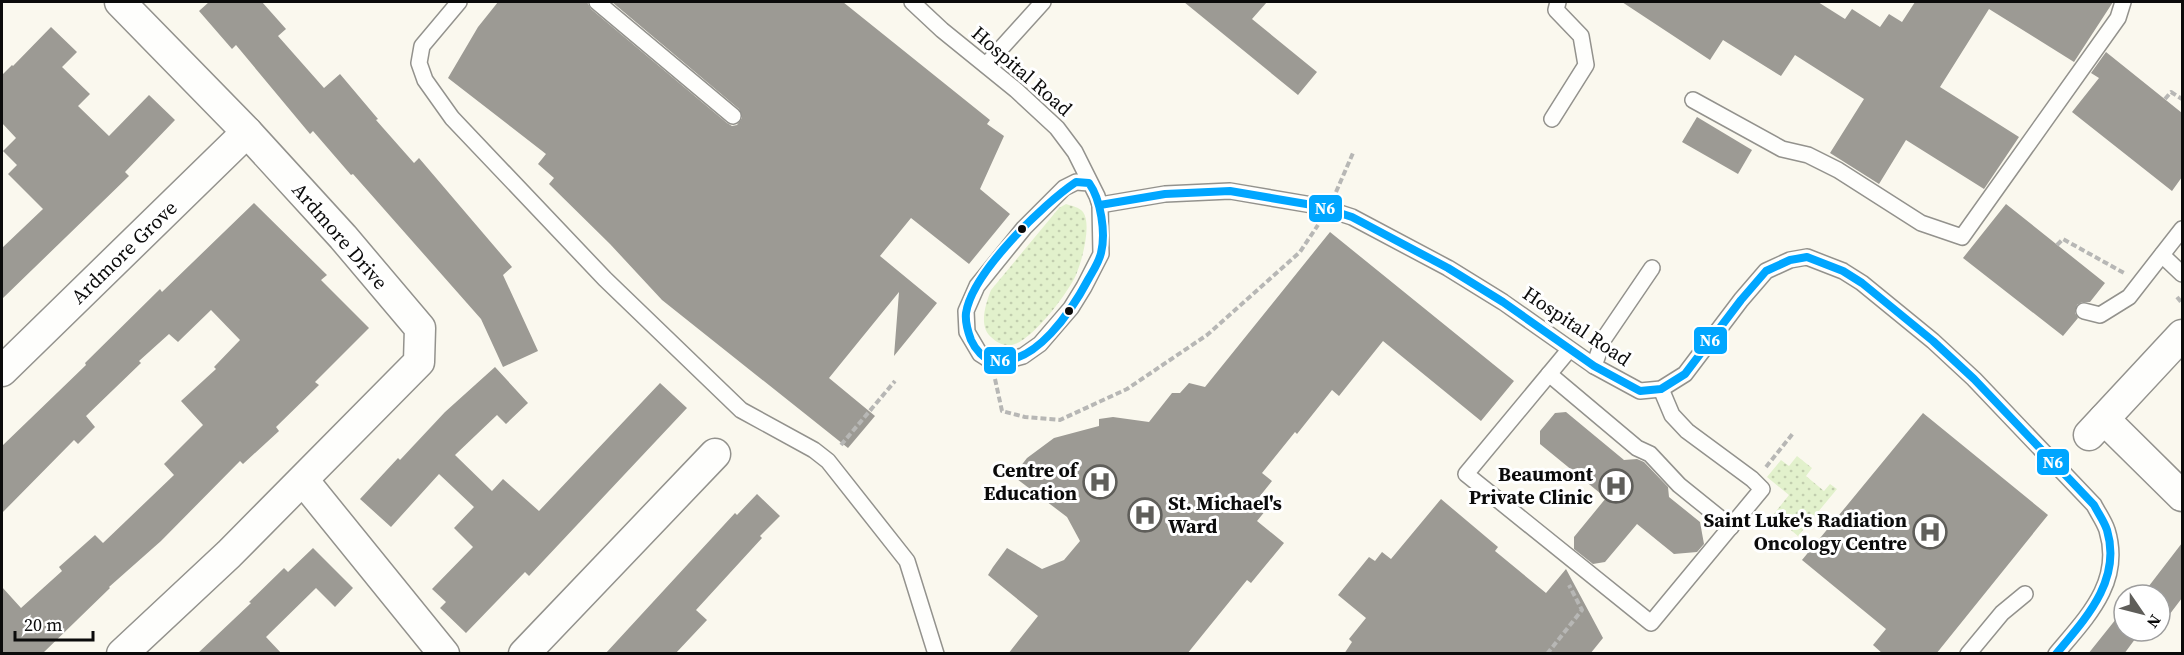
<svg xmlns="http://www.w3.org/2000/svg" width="2184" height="655" viewBox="0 0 2184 655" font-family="'Source Serif 4',serif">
	<defs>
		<pattern id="grass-dots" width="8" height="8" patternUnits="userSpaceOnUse" patternTransform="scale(1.5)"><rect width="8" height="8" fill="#e2f1cc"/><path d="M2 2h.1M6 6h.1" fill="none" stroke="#c1cdae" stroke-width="1.8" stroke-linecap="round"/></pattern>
	</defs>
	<rect width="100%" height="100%" fill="#faf8ee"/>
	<!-- grass -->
	<g fill="url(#grass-dots)">
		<path d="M1066,204C1072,206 1079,207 1083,212C1092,224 1082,261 1076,275C1068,293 1032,341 1012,345C1004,346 997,343 991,337C978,326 986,303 991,290L1059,208Z"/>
		<polygon points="1797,456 1812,468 1806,476 1824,491 1830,484 1837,489 1798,536 1773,515 1789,495 1767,477 1781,460 1789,466"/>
	</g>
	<!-- building -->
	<g fill="#9c9a94">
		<polygon points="209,2 262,2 286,29 278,36 324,88 340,74 378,119 376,120 414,163 419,158 512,267 503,275 538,351 503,367 481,319 353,174 351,175 313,131 310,134 236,45 232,49 199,11"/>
		<polygon points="498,2 587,2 591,9 727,123 732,126 737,125 742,118 739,109 612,2 843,2 990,120 987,124 1004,136 980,189 1010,214 969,264 911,218 880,256 937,303 894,356 899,292 829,378 875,416 848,448 662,300 610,244 549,184 554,178 538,164 546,154 448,78 478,27"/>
		<polygon points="1184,2 1267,2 1252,19 1317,72 1298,95"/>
		<polygon points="1622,2 1818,2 1845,19 1852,9 1880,27 1889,14 1902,22 1915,2 2113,2 2074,62 1989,9 1940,87 2019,137 1984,189 1906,140 1879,184 1830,153 1864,99 1795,55 1781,76 1723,40 1710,60"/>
		<polygon points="51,27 77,52 62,67 90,94 78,106 109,136 149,95 175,120 125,172 129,176 2,299 2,248 43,209 8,174 17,165 3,151 16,138 2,123 2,75 12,65 13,66"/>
		<polygon points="2106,52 2182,113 2182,177 2172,191 2072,112 2099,78 2091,73"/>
		<polygon points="1697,117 1752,150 1738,174 1682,142"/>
		<polygon points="254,203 327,275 321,280 369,328 315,382 319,385 276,427 279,431 243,464 240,461 161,541 109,587 110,588 42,654 2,654 2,587 21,608 62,571 59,567 95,535 103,543 174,475 164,464 203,425 181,401 216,369 214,367 240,340 211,310 178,342 169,334 139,361 141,363 86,416 95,427 78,444 74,440 2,513 2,446 86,365 85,363 160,289 162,292"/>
		<polygon points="2006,204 2105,283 2090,302 2082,302 2077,305 2075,313 2078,318 2063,336 1963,258"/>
		<polygon points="1330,232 1514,381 1481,421 1383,341 1339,396 1332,390 1297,434 1295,432 1262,473 1272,481 1256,501 1266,510 1257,521 1284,543 1251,583 1247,580 1187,654 1008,654 1038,616 988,575 993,567 1007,548 1042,569 1064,560 1080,541 1067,517 1013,476 1027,458 1054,438 1099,426 1099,419 1113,417 1149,422 1172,393 1180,393 1189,383 1205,387"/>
		<polygon points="495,367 528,403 506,424 497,415 455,455 492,491 503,479 539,511 660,383 687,408 529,576 525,572 466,633 440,608 446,602 432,589 473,547 454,528 474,507 439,474 391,527 360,499 398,458 400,460 445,412"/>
		<polygon points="1566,412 1624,460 1637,459 1644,462 1668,487 1669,497 1700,522 1704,544 1697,552 1674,554 1637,524 1605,562 1593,564 1574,549 1574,537 1606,498 1540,444 1540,431 1555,413"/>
		<polygon points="1923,413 2048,515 1936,654 1883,654 1873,645 1886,629 1802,560"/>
		<polygon points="757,494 780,516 760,536 762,538 696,610 707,620 675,654 605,654 735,513 737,515"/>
		<polygon points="1441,499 1498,547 1495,551 1546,593 1566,569 1603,638 1590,654 1344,654 1352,642 1349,639 1366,618 1338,595 1369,557 1375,561 1382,552 1391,559"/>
		<polygon points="2182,543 2182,598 2160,627 2160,595 2142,595"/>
		<polygon points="313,548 353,588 335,607 316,588 266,637 282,654 197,654 251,603 249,602 284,568 288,572"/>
		<polygon points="2124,609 2124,631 2141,631 2124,654 2088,654"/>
	</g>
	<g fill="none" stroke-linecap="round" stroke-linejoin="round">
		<defs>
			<g id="service">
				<polyline points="459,2 422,46 419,63 425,80 452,118 605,279 741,410 814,450 828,461 907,561 936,654"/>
				<polyline points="597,2 733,116"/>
				<polyline points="912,2 942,30 1016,90 1057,128 1075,152 1097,196 1100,205 1101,254 1084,287 1071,308 1040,344 1023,356 1005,361 991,361 980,354 967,332 966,311 977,286 1024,228 1064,188 1076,182 1089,183"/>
				<polyline points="986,65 1043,2"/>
				<polyline points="1693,100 1782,149 1808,155 1838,170 1921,223 1962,237 2118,18 2123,2"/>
				<polyline points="1552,119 1586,65 1581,36 1556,10 1558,2"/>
				<path d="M1100,205L1165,194L1230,191L1318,206L1352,217L1448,268L1503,302L1594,366L1640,391L1661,389L1685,374L1741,300L1766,271L1790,260L1807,257L1843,271L1862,283L1933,341L1974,379L2094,505C2098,513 2104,521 2107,530C2123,582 2087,617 2056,654"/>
				<polyline points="2162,255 2182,274"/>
				<polyline points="2084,311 2100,315 2129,297 2182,229"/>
				<polyline points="1569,350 1466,474 1651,623 1762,489 1752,479 1687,431 1672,415 1661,389"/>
				<polyline points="1594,366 1603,340 1652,268"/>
				<polyline points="1549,374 1637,448 1650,454 1679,485 1731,527"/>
				<polyline points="1968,654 2002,613 2025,594"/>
			</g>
			<g id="minor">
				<polyline points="120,2 247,132 343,237 420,328 419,362 229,554 122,654"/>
				<polyline points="2,371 247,132"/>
				<polyline points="2104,419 2182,496"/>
				<polyline points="2089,435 2182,335"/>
				<polyline points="303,480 444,654"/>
				<polyline points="524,654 715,454"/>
			</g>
		</defs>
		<!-- service casing -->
		<use href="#service" stroke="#93928d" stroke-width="18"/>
		<!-- minor casing -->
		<use href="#minor" stroke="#93928d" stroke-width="33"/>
		<!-- path -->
		<g stroke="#b7b7b5" stroke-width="4" stroke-dasharray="6 3" stroke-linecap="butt">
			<polyline points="2165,99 2171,92 2182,99"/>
			<polyline points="1336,192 1353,153"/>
			<polyline points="2057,245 2063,239 2124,273"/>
			<polyline points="2177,297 2182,303"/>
			<polyline points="995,379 1002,411 1025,417 1060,420 1127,389 1207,335 1300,252 1318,225"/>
			<polyline points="841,445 895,381"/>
			<polyline points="1766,467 1794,432"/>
			<polyline points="1547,654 1582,610 1569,585"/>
		</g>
		<!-- service -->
		<use href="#service" stroke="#fefefc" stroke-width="15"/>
		<!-- minor -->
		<use href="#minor" stroke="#fefefc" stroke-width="30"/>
		<defs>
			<g id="bus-1">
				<path d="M1076,182L1089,183C1101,200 1106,233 1101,253C1099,262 1093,271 1089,278C1072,310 1036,366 994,361C984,360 975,349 971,340C968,332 965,322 966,313C972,273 1043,204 1076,182Z"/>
				<path d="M1100,205L1165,194L1230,191L1318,206L1352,217L1448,268L1503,302L1594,366L1640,391L1661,389L1685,374L1741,300L1766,271L1790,260L1807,257L1843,271L1862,283L1933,341L1974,379L2094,505C2098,513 2104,521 2107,530C2122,580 2086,618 2056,654"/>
			</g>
		</defs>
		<!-- bus-1 casing -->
		<use href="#bus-1" stroke="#fff" stroke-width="12"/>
		<!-- bus-1 -->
		<use href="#bus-1" stroke="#00a6ff" stroke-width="8"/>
	</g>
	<!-- icons -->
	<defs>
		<symbol id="hospital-ring" viewBox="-11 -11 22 22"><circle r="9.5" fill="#fff" stroke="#5f5e5a" stroke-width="1.5"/><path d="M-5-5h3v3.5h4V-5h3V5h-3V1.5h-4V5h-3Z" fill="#5f5e5a"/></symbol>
	</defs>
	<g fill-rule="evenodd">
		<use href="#hospital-ring" x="1081" y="463" width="38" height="38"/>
		<use href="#hospital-ring" x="1597" y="467" width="38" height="38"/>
		<use href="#hospital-ring" x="1126" y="496" width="38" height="38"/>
		<use href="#hospital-ring" x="1911" y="513" width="38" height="38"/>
	</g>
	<!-- markers -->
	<g fill="#0b0b0b" stroke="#fff" stroke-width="2">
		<circle cx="1022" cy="229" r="5"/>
		<circle cx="1069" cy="311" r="5"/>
	</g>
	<g text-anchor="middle" stroke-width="6" stroke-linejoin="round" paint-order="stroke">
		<!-- street labels -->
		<g font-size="20" fill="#0b0b0b" stroke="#fff">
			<text transform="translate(1022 71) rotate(41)" y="7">Hospital Road</text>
			<text transform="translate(340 236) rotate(49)" y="7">Ardmore Drive</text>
			<text transform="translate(124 252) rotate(-44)" y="7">Ardmore Grove</text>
			<text transform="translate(1577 326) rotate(34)" y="7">Hospital Road</text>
		</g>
		<!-- poi labels -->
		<g font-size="20" font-weight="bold" fill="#0b0b0b" stroke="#fff" text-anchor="end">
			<text x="1077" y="477">Centre of<tspan x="1077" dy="23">Education</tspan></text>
			<text x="1593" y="481">Beaumont<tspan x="1593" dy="23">Private Clinic</tspan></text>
			<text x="1168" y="510" text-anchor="start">St. Michael's<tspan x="1168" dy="23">Ward</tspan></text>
			<text x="1907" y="527">Saint Luke's Radiation<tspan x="1907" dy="23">Oncology Centre</tspan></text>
		</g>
	</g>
	<g stroke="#fff" stroke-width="2">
		<rect x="1308" y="194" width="35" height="29" rx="6" fill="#00a6ff"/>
		<rect x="1693" y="326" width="35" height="29" rx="6" fill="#00a6ff"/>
		<rect x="983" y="346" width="34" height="29" rx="6" fill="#00a6ff"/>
		<rect x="2036" y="448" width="34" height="28" rx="6" fill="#00a6ff"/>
	</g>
	<g font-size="16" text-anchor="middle" font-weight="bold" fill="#fff">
		<text x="1325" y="214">N6</text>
		<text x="1710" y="346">N6</text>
		<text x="1000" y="366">N6</text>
		<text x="2053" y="468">N6</text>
	</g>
	<!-- border -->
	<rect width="2184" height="655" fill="none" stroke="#0b0b0b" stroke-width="6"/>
	<!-- north arrow -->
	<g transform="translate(2142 613) rotate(125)"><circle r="28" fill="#ffffff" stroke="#9d9d9d" stroke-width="1.5"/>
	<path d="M0-4.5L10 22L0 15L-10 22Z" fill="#5f5e5a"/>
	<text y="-9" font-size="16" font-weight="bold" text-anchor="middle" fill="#0b0b0b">N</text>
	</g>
	<!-- scale -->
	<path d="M15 631v9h78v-9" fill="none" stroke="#0b0b0b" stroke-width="3"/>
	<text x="24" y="631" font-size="18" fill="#0b0b0b" stroke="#ffffff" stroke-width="4.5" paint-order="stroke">20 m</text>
</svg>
